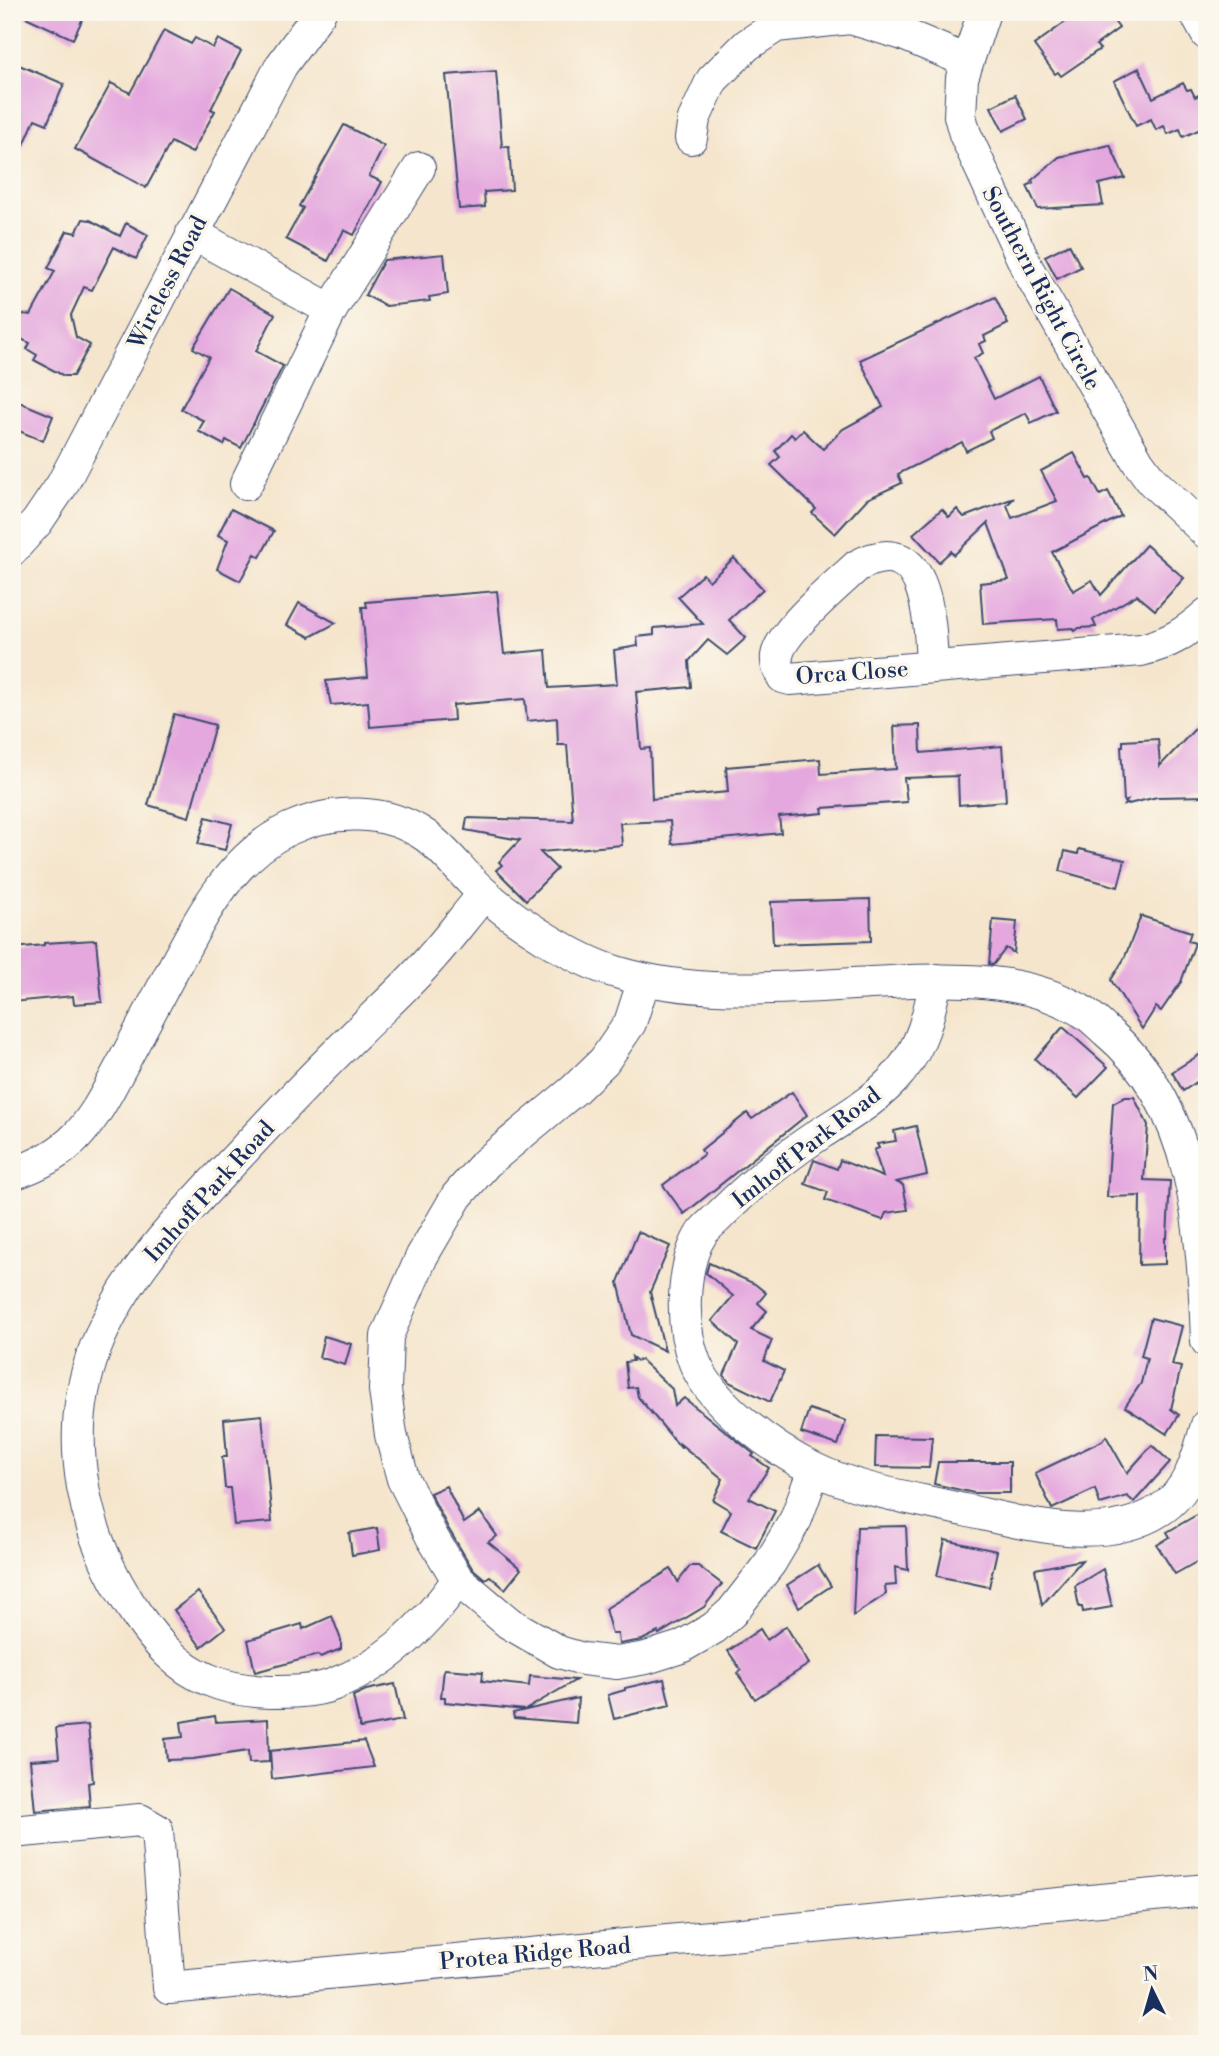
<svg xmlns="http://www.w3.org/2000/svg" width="1219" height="2056" viewBox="0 0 1219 2056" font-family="'Libre Bodoni',serif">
	<rect width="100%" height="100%" fill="#fbf7ec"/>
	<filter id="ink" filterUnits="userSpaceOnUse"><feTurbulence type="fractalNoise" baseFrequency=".0143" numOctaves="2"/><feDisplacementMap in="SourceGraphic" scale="14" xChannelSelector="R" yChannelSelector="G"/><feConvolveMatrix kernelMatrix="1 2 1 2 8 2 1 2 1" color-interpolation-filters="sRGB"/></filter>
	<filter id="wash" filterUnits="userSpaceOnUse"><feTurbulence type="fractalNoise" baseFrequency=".00686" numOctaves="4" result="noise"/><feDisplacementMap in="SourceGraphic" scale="28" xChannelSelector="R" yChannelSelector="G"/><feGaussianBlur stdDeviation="1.57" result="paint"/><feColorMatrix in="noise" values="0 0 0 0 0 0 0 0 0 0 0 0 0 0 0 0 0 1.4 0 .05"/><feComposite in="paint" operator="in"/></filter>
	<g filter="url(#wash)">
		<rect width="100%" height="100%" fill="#f5e5cc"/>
		<g id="blocks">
			<!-- building -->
			<g fill="#e4a7de">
				<polygon points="15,12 86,12 73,39"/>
				<polygon points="1079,12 1107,12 1119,28 1096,45 1100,49 1061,76 1058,72 1055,74 1034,45"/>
				<polygon points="164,30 191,44 195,38 213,48 218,39 241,51 211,109 215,111 192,153 171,142 146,188 75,149 111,83 130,93"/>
				<polygon points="12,62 64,84 47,124 35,119 12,173"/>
				<polygon points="1139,68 1153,98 1183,83 1187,90 1191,89 1195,97 1207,91 1207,126 1183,137 1180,129 1168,134 1164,126 1156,130 1151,119 1136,126 1114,81"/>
				<polygon points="496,71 502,147 509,146 512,190 484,192 485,207 459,209 446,75"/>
				<polygon points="1015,95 1027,119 1003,131 991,107"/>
				<polygon points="344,125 384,146 369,176 382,182 354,235 344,230 328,261 286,239 303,208 299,206"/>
				<polygon points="1110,145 1125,178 1099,184 1103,205 1038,209 1027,186 1033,183 1032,180 1059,157"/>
				<polygon points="83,219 90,220 120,236 126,223 148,235 136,259 114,247 92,290 84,287 71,315 76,337 90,345 73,376 64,376 34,360 37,355 27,349 30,343 23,340 15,329 22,314 31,315 55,271 48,268 67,231 76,233"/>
				<polygon points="1069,244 1081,267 1057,279 1045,256"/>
				<polygon points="444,254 448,294 429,297 430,301 386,306 365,295 384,260"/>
				<polygon points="229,288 275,314 256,351 283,366 241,448 226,440 224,445 198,431 204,421 181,409 209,357 193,348"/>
				<polygon points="995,297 1008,324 984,336 986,341 979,344 983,353 974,358 994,399 1039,376 1056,411 1031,423 1026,413 989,431 992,438 966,451 962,442 898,474 902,483 867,499 835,534 812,513 816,509 771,465 780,457 775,451 791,434 795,438 803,430 823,449 843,429 883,407 860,360"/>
				<polygon points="12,399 53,416 43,441 12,428"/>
				<polygon points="1074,453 1088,479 1091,478 1100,495 1108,491 1121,516 1052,552 1073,591 1092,580 1101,595 1146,545 1184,578 1155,610 1137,595 1093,620 1096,627 1079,628 1075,631 1073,628 1058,629 1057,619 983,624 980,583 1009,580 988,523 954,555 951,551 939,562 913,534 942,509 949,517 957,509 964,517 1014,498 1007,505 1012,518 1057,501 1041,471"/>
				<polygon points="231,509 274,531 260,557 255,554 240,581 217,569 228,540 218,535"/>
				<polygon points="734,558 763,589 729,620 746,638 727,655 708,640 689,661 691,687 636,692 641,749 650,748 652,799 728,792 726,767 820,759 821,774 896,769 894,726 920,725 921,753 1002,746 1006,801 959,805 958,776 904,778 907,802 822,808 823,813 779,817 781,833 672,844 670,821 620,823 622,845 540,852 557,869 526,900 496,870 502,865 499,862 520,840 465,830 467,818 573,821 567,745 558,745 557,718 527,721 525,699 453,705 454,720 370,727 368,702 331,705 326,681 368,677 362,607 367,607 366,602 497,591 504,654 546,650 549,688 617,684 614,650 638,646 637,637 654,635 654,628 703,624 678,597 703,574 709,581"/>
				<polygon points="299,603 336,623 310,637 287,625"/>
				<polygon points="174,714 215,725 189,817 148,805"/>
				<polygon points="1207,716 1207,796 1157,797 1124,805 1127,801 1124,802 1121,746 1123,746 1123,741 1158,739 1160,766"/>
				<polygon points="206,817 232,824 225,850 198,844"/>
				<polygon points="1079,849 1125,860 1118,887 1060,871 1065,851 1078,854"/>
				<polygon points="870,899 871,941 773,944 771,902"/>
				<polygon points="1141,916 1191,932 1188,941 1195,943 1181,982 1161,1011 1156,1007 1142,1029 1111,980 1124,959"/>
				<polygon points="993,920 1017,922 1014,953 1006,948 993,965 989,964"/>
				<polygon points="96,940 102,1002 74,1004 73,996 12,1002 12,974 16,974 14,948 44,945 44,943"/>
				<polygon points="1063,1027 1108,1067 1078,1098 1035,1059"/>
				<polygon points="1207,1050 1207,1075 1183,1091 1172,1072"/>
				<polygon points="792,1092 807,1115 684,1214 663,1185 704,1154 701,1150 747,1113 752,1119"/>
				<polygon points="1125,1097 1134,1097 1148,1125 1144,1180 1170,1181 1167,1238 1165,1238 1165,1264 1139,1265 1140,1196 1107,1197 1113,1103"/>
				<polygon points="916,1126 927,1175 896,1182 903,1185 908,1210 886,1213 883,1220 825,1200 828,1192 805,1184 814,1160 837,1169 840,1160 883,1177 874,1150 879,1148 877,1144 896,1141 894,1131"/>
				<polygon points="638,1232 670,1246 650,1292 665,1351 631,1335 618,1282"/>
				<polygon points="709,1263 755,1284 766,1293 758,1303 767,1311 751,1330 772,1340 764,1361 784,1371 770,1402 729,1382 724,1375 738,1344 712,1321 733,1296 706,1273"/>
				<polygon points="1151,1318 1182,1326 1172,1365 1181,1367 1171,1409 1179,1415 1167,1434 1125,1407 1141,1383 1147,1358 1141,1356"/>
				<polygon points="324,1336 351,1344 345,1365 319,1357"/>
				<polygon points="632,1357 637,1361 641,1360 672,1389 675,1406 684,1398 754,1454 752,1456 769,1468 749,1498 775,1511 756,1548 721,1531 731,1511 713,1500 723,1479 680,1444 681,1448 638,1397 636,1387 628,1388 625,1362 633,1361"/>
				<polygon points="809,1409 846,1421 838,1445 801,1433"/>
				<polygon points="262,1415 272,1522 234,1525 230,1488 225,1488 222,1457 227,1457 224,1419"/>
				<polygon points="876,1436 932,1437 929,1468 875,1467"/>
				<polygon points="1106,1436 1127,1473 1152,1445 1170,1462 1134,1502 1127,1496 1100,1504 1095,1489 1052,1509 1035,1473 1102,1441"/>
				<polygon points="938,1462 1010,1462 1010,1493 974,1493 934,1484"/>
				<polygon points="446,1486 464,1523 480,1512 497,1536 488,1542 521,1569 505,1589 490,1576 485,1579 472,1568 448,1528 430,1493"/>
				<polygon points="1200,1513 1207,1525 1207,1556 1175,1574 1157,1545 1170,1537 1167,1532"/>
				<polygon points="906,1526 908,1570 895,1567 896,1585 885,1586 886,1594 853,1616 857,1527"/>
				<polygon points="377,1528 380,1550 352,1555 349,1533"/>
				<polygon points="945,1540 997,1551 989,1587 937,1576"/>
				<polygon points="1082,1560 1042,1605 1035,1569"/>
				<polygon points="818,1565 831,1586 799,1607 787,1585"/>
				<polygon points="690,1566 698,1566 722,1584 704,1607 659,1634 658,1632 642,1640 619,1644 618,1634 612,1634 605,1609 671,1569 678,1582"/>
				<polygon points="1103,1569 1112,1607 1083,1612 1082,1607 1079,1607 1075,1586"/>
				<polygon points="198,1592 225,1628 201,1647 174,1610"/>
				<polygon points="332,1616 341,1640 341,1649 320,1657 318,1655 255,1672 248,1640 302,1624 303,1629"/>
				<polygon points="786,1626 809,1664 755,1699 737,1673 741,1670 728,1651 760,1629 767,1640"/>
				<polygon points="444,1669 483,1672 482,1681 529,1686 530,1676 576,1680 525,1710 445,1702 445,1697 441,1697"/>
				<polygon points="664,1679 670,1705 614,1719 608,1695 625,1690 625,1688"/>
				<polygon points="395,1684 403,1720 360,1728 353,1696 366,1690"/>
				<polygon points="578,1698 576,1723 514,1718 513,1713"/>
				<polygon points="215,1716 216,1722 268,1719 269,1762 249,1763 248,1751 193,1759 167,1760 165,1739 183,1737 181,1722"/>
				<polygon points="88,1725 93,1782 88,1783 90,1806 35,1811 30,1760 59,1758 56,1728"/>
				<polygon points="364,1741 374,1767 272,1779 270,1751"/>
			</g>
		</g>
	</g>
	<g filter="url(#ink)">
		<use href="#blocks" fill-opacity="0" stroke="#3c4a6e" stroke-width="2"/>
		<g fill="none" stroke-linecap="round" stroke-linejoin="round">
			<defs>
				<g id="minor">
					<polyline points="984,12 962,78 960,116 965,134 1027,268 1138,462 1152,481 1207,533"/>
					<polyline points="1195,12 1207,34"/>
					<polyline points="691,138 694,119 712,80 747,45 776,26 850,18 903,34 967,61"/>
					<polyline points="192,233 331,310"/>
					<polyline points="246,484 331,310 419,168"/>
					<polyline points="12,550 37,522 62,485 281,66 320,12"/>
					<path d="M932,666C930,620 928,528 857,566C837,585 781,631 777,656C776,665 779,670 783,677L790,679L1141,650C1170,643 1184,634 1207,614"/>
					<polyline points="644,980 630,1023 604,1061 574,1090 486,1163 457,1196 422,1256 387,1336 385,1390 391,1435 403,1479 432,1537 458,1580 509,1623 559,1652 583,1659 617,1663 646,1658 681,1647 714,1628 732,1612 770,1563 796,1519 814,1469"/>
					<path d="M936,980C929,1013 923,1045 900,1072C879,1098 849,1115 821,1133C786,1156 752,1183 722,1213C716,1220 707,1226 702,1233C690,1251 686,1276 685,1297C684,1318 687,1343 695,1363C713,1406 773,1449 814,1469C860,1491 914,1498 964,1510C1024,1523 1103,1547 1160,1510C1190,1491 1198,1457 1207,1425"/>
					<path d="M12,1174C36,1166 59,1155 77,1136C96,1116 109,1089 122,1065C139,1033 156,1001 173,969C202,915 231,857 289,829C332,809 386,808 426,836C449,853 464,877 486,895C518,923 575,960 616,972C704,999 800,986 891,982C953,979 1025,977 1080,1010C1090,1015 1098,1024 1106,1031C1196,1105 1203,1233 1207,1341"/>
					<path d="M458,1580C426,1625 384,1666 332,1685C313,1692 289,1692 269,1692C248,1691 226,1688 207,1679C177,1667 155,1641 137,1615C83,1538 61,1439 95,1349C124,1273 184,1213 239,1155C278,1113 318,1071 359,1031C383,1007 409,984 431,958C449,938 466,915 484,894"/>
					<polyline points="12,1832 140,1820 157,1830 169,1988 1207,1890"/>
				</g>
			</defs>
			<!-- minor casing -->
			<use href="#minor" stroke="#3c4a6e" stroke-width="34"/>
			<!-- minor -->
			<use href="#minor" stroke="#fff" stroke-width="32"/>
		</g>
	</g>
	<g text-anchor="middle" stroke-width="7" stroke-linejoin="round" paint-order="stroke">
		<!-- street labels -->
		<g font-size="23" fill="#1b2f5e" stroke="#fbf7ec">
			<text transform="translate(167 282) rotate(-63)" y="8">Wireless Road</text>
			<text transform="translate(1042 288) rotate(62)" y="8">Southern Right Circle</text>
			<text transform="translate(852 672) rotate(-4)" y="8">Orca Close</text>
			<text transform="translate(806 1147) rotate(-38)" y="8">Imhoff Park Road</text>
			<text transform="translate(209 1191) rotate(-48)" y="8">Imhoff Park Road</text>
			<text transform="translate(535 1953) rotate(-5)" y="8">Protea Ridge Road</text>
		</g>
	</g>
	<!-- margin -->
	<rect width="1219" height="2056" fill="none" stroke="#fbf7ec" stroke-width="42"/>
	<!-- north arrow -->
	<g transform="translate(1152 1990) rotate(355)" stroke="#fbf7ec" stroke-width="5" paint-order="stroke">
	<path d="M0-5L12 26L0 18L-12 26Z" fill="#1b2f5e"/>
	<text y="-10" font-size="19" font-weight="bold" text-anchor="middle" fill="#1b2f5e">N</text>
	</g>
</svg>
